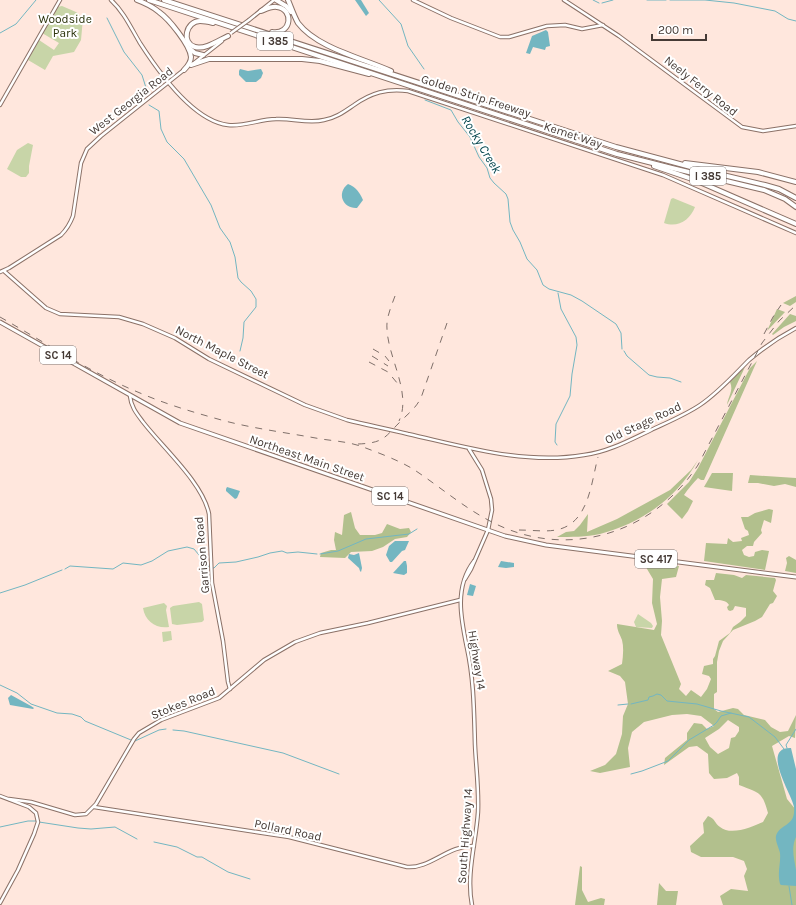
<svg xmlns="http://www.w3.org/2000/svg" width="796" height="905" viewBox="0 0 796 905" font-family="Karla,sans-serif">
	<rect width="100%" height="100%" fill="#ffe7dd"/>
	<!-- green -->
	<g fill="#c8d5a8">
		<polygon points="62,6 76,12 83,18 81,40 74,52 53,56 45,70 28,60 39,40 54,50 59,43 42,33 57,7"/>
		<polygon points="28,143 33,145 29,166 29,173 26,177 21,177 7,169 17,150"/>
		<path d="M673,198L695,207C690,220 678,228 664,223L671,199Z"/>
		<polygon points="199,602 202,604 204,620 202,622 177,625 172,624 170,608 173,606"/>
		<path d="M164,603L167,606L166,610L169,627C156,629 145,621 143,608Z"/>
		<polygon points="638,614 651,623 653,626 652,628 636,627 634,622"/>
		<polygon points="171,631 172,640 163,642 162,632"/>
	</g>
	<!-- forest -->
	<g fill="#b2c08d" fill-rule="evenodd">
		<polygon points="796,296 796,302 790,306 783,303"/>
		<polygon points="777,309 785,312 767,331"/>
		<polygon points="790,314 796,316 796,321 784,327 773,335 772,334"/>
		<path d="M757,361L704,480H701L698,478C693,483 688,489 684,495L693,501L688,511L682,519L667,504L689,482L698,468L750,368Z"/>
		<path d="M745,367L727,405C728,396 734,391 730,382Z"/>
		<path d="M698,460C677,498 642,523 600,534C586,537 571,537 557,537L566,532L574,531L580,525L588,514L587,532L617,519L670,490L691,470Z"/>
		<polygon points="712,473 733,473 732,491 704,487"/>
		<polygon points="750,475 796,478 796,487 785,484 774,486 758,483 748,483"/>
		<polygon points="769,509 773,510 771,523 764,520 761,530 762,533 754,542 753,546 747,546 742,550 744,555 749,557 754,556 755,552 762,550 769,551 765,570 704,561 706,543 727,544 728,538 733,542 742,541 741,538 749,535 748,531 745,529 741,517 748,517 755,513"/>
		<polygon points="351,512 355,528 360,535 375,535 382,533 387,524 400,529 409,528 411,532 407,537 395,539 383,547 372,551 351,552 345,558 320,557 321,553 331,550 336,550 334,540 335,532 342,535 344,515"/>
		<polygon points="789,556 796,560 796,573 785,571 787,563 786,558"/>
		<path d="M646,564L679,566L676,577L662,579L660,597L662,621L661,635L681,684L679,689L686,696L691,690L701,697L707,689L711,679L709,676L702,674L704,666L713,664V659L715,656L719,641L730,633L733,627L740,622L746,616V608L735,606L733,610L730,611L728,610L727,607L729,605C726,600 720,600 715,600L710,588L705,585L706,580H714L716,573L734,575L742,578L746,575L775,578L776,580L773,591L777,596L773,603L770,604L762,617L755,621L733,630L723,641L719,651L717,662V692L714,694V709L718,712L733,708L738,709L744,715L765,720L771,727L780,732L788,731L796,715L795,738L789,736L772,746L787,799L796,810V905H723L720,896L731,889L748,891L744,876L747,869L744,861L733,857H701L691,852L690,846L704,833L703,823L708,816C716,819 714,823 720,827C731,836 752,827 763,822L768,813C762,791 759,793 739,785V777L737,773L727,778L714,779L709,773L708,754L697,746L689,747L664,765L665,758L687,740V733L694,723L702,724L707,729L714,726L701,716L687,714L672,715L644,722L632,732L628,748L630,767L600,773L590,771L605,765L616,754L622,734L623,716L628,704L625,682L620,676L608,671L622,664C623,656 624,648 622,640C620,634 617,631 617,624L654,630L657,624L652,603L653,579L647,569ZM728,720L739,727V731L735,737L731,738L729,748L718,754L710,747L705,738L719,729Z"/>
		<polygon points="580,866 582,867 582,890 588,902 601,898 605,899 604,905 575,905"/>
		<polygon points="659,883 666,891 678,891 676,905 657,905"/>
	</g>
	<!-- water -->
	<g fill="#73b6c1">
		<polygon points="355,0 361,0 369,13 366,16"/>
		<polygon points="546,30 548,32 550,46 546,47 545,50 533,47 530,54 526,53 532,36"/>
		<polygon points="240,69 248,71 261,69 263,73 261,78 256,82 246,82 239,75 239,71"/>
		<path d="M348,184C356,187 360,193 363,200L357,208C343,209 336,193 348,184Z"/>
		<polygon points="227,487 240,491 237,498 235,499 226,491 226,489"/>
		<polygon points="395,541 409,541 405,550 402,551 392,562 390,562 386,555 389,546"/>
		<polygon points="359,553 362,568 361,572 360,571 359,568 348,558 349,554 354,555"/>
		<polygon points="404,561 406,561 407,566 407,573 404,575 393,573"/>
		<polygon points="501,561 514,563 514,567 506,568 498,567"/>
		<polygon points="470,584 476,586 473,596 467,595"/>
		<polygon points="11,695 31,706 34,708 33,709 10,705 8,698"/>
		<path d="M791,748L796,769V837C791,848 794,858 796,870C796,875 796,881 796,886L781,885L780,884C777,871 781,864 780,853C779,848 775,841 776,836C780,823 796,827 794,807C792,794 760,747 791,748Z"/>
	</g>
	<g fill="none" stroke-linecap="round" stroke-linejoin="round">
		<!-- stream -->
		<g stroke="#73b6c1" stroke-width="1">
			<polyline points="379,0 401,24 408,46 424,69"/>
			<polyline points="593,0 599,3"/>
			<polyline points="647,0 666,0"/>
			<polyline points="670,0 705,0 734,3 775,11 788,19 796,21"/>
			<polyline points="602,3 613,0"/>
			<polyline points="107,18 124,52 142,75 147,91"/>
			<polyline points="0,33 16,24 36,0"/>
			<polyline points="425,100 451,110 458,122 470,137 479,157 487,168 490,178 494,183 506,194 508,199 510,222 513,230 520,242 527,259 537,270 543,285 549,289 571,295 582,301 616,324 621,333 622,349"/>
			<polyline points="149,105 159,111 161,129 167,142 184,159 201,188 211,205 220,228 230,242 235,257 238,278 241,282 251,291 256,299 256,307 244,322 243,338 240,351"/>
			<polyline points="624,351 627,356 649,375 657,377 670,378 681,382"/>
			<polyline points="557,445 555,442 556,424 570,396 572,374 577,345 576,337 561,309 558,293"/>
			<polyline points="320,554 338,551 366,539 409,534 417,529"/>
			<polyline points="212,568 214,568 219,563 236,562 258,557 270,553 282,551 287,553 298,552 317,554"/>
			<polyline points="65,569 70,566 113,569 123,563 141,565 152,561 168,551 187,547 194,549 209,567"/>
			<polyline points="0,593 25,585 62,570"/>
			<polyline points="0,685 17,693 31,704 57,713 72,714 81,717 85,721 131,740"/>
			<polyline points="631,704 648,700 649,697 653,696 657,694 661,695 667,701 697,704 721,711 749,717 775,737 784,749"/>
			<polyline points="618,705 628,704"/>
			<polyline points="173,730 184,731 283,753 339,774"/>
			<polyline points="135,741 159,730 166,729"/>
			<polyline points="787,748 786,745 796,729"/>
			<polyline points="631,774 642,771 668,761 689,740 714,725 717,722 721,716 731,713"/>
			<polyline points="39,822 78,828 91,829 115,827 137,839"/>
			<polyline points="0,827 28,821 36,821"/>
			<polyline points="154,842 177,847 197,857 202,857 207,860 228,872 250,879"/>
			<polyline points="789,886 792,905"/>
		</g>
		<defs>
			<g id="secondary">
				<path d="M111,0C124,12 131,28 140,43C158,71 193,121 228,125C244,127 260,119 276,119C293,118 308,124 324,120C336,118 345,111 354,105C371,93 387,88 408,91L663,175L796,233"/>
				<polyline points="413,0 451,18 500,37 509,37 547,26 565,25 582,29 603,25"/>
				<polyline points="564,0 619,36 742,127 763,131 796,126"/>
				<polyline points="249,20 274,0"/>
				<polyline points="194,63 222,41"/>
				<polyline points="0,105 60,0"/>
				<path d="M4,271L46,308L60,314L119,317L143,324L175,338L209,359L305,405L347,420C367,425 388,429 408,434C466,447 525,465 584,455C608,452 630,440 651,430C668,422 685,415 700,405C718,393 733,376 749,360C763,348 779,337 796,328"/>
				<path d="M0,272L9,268L61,235C67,229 70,224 73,216L81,163L87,149L101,136L185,69"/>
				<path d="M130,396C131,407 137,414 143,422C163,448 203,483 209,514L212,583L223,641L228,682L230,689"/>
				<polyline points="465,579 471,569 488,530 492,510 491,499 482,470 469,449"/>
				<polyline points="0,796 29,807 36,813 38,822 34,834 18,870 0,903"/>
				<polyline points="9,799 31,802 75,815 86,814 96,804 134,739 139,733 161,720 219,698 264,660 295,642 320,633 368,623 460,600"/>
				<path d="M94,807L289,837L407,867C430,869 448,845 474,846"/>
				<path d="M472,905C466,874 476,843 478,812C479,789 476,767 475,745C474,712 474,680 467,648C461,619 454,587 474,561"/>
			</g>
			<polyline id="primary" points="0,322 180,423 505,536 546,545 796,577"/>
			<g id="highway">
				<path d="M137,0C145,3 153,7 159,12C169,19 190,45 191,57C191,62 187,67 184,70"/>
				<polyline points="149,0 617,154 672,168 764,190 785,199 796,207"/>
				<polyline points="164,0 616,147 702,170 765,185 779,189 796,198"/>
				<polyline points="276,0 286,6 291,12"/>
				<path d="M288,0C291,7 294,16 298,23C317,48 362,58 391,71"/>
				<path d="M261,11C266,9 272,6 277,7C294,9 292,35 272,32"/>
				<path d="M213,23C209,22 204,21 200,21C186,21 181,43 195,47C205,50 219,40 228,36"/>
				<polyline points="189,48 195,53 203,55"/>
				<polyline points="191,65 209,59 302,59 320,61 369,74"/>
				<polyline points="685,163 758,172 796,182"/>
				<polyline points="654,166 695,180 796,224"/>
			</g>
		</defs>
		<!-- secondary casing -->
		<use href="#secondary" stroke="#8b7167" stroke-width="4.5"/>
		<!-- primary casing -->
		<use href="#primary" stroke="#8b7167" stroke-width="5"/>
		<!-- highway casing -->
		<use href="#highway" stroke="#8b7167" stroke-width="6"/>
		<!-- secondary -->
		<use href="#secondary" stroke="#fff" stroke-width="2.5"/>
		<!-- primary -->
		<use href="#primary" stroke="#fff" stroke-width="3"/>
		<!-- highway -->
		<use href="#highway" stroke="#fff" stroke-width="4"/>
		<!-- rail -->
		<g stroke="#7f706a" stroke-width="1" stroke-dasharray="7 7" stroke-linecap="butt">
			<path d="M395,296C391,307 386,318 387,329C388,358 412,393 399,421"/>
			<path d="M0,317C46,343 91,373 140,393C168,405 196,413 225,421C256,429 289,433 321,439C335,441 350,442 363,447C379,453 398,460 413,469C439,486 463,507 490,521C565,561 652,535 698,465L762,343L779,321L796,305"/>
			<polyline points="764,334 773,317 781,305"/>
			<polyline points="373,349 385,356 389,361"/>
			<polyline points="372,356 388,366"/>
			<polyline points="369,362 388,372 398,384"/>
			<path d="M358,444C386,443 385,436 403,419C410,412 418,406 422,395L447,323"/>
			<path d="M519,530C531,530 545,532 556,530C589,524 591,483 598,457"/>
		</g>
		<defs>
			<polyline id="secondary-bridge" points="231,33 249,20"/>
		</defs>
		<!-- secondary-bridge casing -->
		<use href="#secondary-bridge" stroke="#8b7167" stroke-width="4.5" stroke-linecap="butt"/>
		<!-- secondary-bridge -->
		<use href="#secondary-bridge" stroke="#fff" stroke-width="2.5"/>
	</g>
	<g text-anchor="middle" stroke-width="4" stroke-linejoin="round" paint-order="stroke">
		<!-- shield labels -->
		<g fill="#fff" stroke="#7d7572" stroke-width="1">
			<rect x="257" y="32" width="36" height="18" rx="3"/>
			<rect x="690" y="167" width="36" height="18" rx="3"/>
			<rect x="40" y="346" width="36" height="18" rx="3"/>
			<rect x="372" y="487" width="36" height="18" rx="3"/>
			<rect x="635" y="550" width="42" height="18" rx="3"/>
		</g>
		<g font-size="11" font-weight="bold" fill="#453a35">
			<text x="275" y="45">I 385</text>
			<text x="708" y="180">I 385</text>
			<text x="58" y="359">SC 14</text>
			<text x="390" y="500">SC 14</text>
			<text x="656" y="563">SC 417</text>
		</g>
		<!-- park labels -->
		<g font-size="12" fill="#2b330c" stroke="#fff">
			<text x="65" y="23">Woodside<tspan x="65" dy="14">Park</tspan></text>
		</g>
		<!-- street labels -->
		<g font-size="12" fill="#453a35" stroke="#fff">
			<text transform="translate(701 86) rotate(38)" y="4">Neely Ferry Road</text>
			<text transform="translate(476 96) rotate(18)" y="4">Golden Strip Freeway</text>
			<text transform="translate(131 101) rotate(-38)" y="4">West Georgia Road</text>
			<text transform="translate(573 135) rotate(18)" y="4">Kemet Way</text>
			<text transform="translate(222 352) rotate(27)" y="4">North Maple Street</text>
			<text transform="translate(643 423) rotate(-25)" y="4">Old Stage Road</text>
			<text transform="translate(307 458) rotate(19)" y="4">Northeast Main Street</text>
			<text transform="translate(202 555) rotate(-95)" y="4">Garrison Road</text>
			<text transform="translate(477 660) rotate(81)" y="4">Highway 14</text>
			<text transform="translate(183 703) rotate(-22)" y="4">Stokes Road</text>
			<text transform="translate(288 830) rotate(12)" y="4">Pollard Road</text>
			<text transform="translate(465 836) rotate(-86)" y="4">South Highway 14</text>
		</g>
		<!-- water labels -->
		<g font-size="13" font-style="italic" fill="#02444c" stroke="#fff">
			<text transform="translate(482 144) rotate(59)" y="5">Rocky Creek</text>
		</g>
	</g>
	<!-- scale -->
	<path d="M652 34v6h54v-6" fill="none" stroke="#453a35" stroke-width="2"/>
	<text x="658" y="34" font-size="12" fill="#453a35" stroke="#ffffff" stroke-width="3" paint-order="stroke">200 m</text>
</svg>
